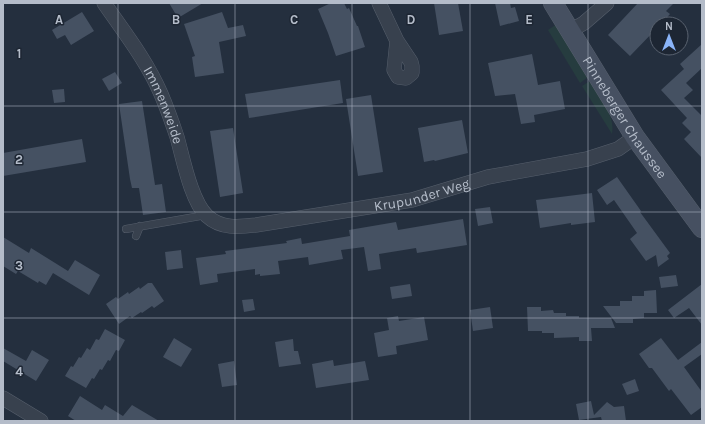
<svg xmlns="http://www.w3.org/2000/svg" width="705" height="424" viewBox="0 0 705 424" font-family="Karla,sans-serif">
	<rect width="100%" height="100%" fill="#242f3e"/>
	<!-- green -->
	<g fill="#263c3f">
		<polygon points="557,24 588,77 580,83 548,30"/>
		<path d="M590,81C599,96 616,116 612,134L582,86Z"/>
	</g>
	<!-- building -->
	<g fill="#455162">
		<polygon points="169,3 203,3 178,18"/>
		<polygon points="331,3 344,3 347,9 349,8 357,26 358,26 365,47 336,56 328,33 318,9"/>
		<polygon points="434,3 458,3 463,31 439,35"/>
		<polygon points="495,3 510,3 511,8 515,7 519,21 500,26"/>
		<polygon points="638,3 674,3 666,11 670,14 661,24 657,24 657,28 630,56 608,35"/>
		<polygon points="82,12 94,31 71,45 65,35 57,39 52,30"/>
		<polygon points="222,12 228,28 243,25 246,36 219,42 224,73 195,77 192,57 195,56 184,24"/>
		<polygon points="702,44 702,68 686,83 693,90 684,98 702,116 702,158 684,139 691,132 682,123 687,118 661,90 684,69 680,64"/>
		<polygon points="532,54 538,85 560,81 565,109 534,115 535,122 521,124 515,94 495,96 488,63"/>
		<polygon points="115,72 122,83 109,91 102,79"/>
		<polygon points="340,80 343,103 249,118 245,94"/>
		<polygon points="64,89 65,102 54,103 52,90"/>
		<polygon points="371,95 383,172 358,176 346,99"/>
		<polygon points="142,101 155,185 162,184 166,212 143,215 139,188 132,188 130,179 119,104"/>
		<polygon points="462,120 468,153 435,161 434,160 424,162 418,128"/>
		<polygon points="233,128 243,193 220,197 210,131"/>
		<polygon points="82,139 86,162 3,176 3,153"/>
		<polygon points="617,177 641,211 640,212 670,253 667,256 669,259 658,267 656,255 646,261 630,239 637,233 614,200 607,205 597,190"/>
		<polygon points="592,193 595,222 571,225 571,223 540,228 536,200"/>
		<polygon points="490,207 493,223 478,226 475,209"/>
		<polygon points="463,219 467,245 417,253 416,248 379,254 381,269 368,271 364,247 341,250 343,259 309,265 308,257 278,261 280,274 260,276 260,274 255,275 255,269 217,274 218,282 200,285 196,258 226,254 225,251 287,243 286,241 301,238 302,244 350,236 349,230 396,222 398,230"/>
		<polygon points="3,237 29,253 31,248 68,271 75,260 100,275 89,295 53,273 46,285 39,281 38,283 18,271 16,274 3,266"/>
		<polygon points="181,250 183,268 167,270 165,252"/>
		<polygon points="676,275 678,286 661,288 659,277"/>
		<polygon points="148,283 152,283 164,301 154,308 152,306 142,313 141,312 132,318 130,316 119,324 106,304 116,297 118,299 128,292 129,294 139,287 140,289"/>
		<polygon points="410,284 412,296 392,299 390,287"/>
		<polygon points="702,284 702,325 689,308 674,318 668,310"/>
		<polygon points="656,290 657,313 644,313 644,318 633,319 633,323 616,323 603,306 620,306 620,301 632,301 632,296 644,296 644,291"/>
		<polygon points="253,299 255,310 244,312 242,300"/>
		<polygon points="490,307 493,328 473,331 470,310"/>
		<polygon points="527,307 541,307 541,311 553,310 554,313 566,313 566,316 579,316 579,318 611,318 615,328 591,328 592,341 579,341 579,337 554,338 554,333 542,333 542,331 528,331"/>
		<polygon points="398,316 399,321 424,317 428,340 396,346 397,354 378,357 374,333 389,330 387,318"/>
		<polygon points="105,329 125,340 119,351 116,350 110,361 108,360 102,370 100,369 94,379 92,378 86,388 65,376 71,366 73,367 79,357 81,358 87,348 90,350 96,339 99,340"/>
		<polygon points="174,338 192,349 181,367 163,357"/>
		<polygon points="661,338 678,360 702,342 702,354 684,367 702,392 702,407 691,415 671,389 669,391 652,368 649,368 639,354"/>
		<polygon points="293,339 294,351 298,351 301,364 279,367 275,342"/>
		<polygon points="3,348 26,361 32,350 49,360 36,381 3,361"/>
		<polygon points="333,360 334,366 365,361 369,380 316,388 312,364"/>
		<polygon points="234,361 237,385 222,387 218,364"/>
		<polygon points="635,379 639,391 627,395 622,384"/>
		<polygon points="80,396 102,410 105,405 123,416 132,405 159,421 76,421 68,416"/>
		<polygon points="591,401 594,415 607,402 614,407 624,406 626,421 602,421 601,417 579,420 576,404"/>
	</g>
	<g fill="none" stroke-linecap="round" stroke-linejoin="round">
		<defs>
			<g id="lane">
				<polyline points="126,229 206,215"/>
				<polyline points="136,236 140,226"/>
			</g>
			<g id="street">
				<path id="s1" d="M104,3C124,32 147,61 161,94C167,108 172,122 177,137C183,158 191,201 207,216C221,229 239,227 256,225L412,200L488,177L587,159L618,149L635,137"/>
				<polyline points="379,3 397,41 411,62 412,66 412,73 406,78 398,77 394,70 397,41"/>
				<polyline points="570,31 584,23 607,3"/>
				<polyline points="3,398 41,421"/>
			</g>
			<g id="secondary">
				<path id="s2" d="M553,3L635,137L702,228"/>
			</g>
		</defs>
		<!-- lane casing -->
		<use href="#lane" stroke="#565f6c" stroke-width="8"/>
		<!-- street casing -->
		<use href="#street" stroke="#565f6c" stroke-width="15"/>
		<!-- secondary casing -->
		<use href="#secondary" stroke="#565f6c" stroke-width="20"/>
		<!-- lane -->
		<use href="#lane" stroke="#38414e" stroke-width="7"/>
		<!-- street -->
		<use href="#street" stroke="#38414e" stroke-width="14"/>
		<!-- secondary -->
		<use href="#secondary" stroke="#465061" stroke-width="19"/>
	</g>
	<!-- grid -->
	<path fill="none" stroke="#b4bcc9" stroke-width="1" stroke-opacity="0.55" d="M118,3V421M235,3V421M352,3V421M470,3V421M588,3V421M3,106H702M3,212H702M3,318H702"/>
	<g text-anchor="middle" stroke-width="3" stroke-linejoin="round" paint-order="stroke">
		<!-- street labels -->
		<g font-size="14" fill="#b4bcc9" stroke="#1d2633">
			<text dy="5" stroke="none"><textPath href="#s1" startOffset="119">Immenweide</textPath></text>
			<text dy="5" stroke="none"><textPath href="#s2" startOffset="135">Pinneberger Chaussee</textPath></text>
			<text dy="5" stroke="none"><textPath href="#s1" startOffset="459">Krupunder Weg</textPath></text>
		</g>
	</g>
	<g font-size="13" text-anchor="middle" font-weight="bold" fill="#b4bcc9" stroke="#1d2633" stroke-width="3" stroke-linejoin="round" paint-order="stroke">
		<text x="59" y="24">A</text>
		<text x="176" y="24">B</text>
		<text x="294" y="24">C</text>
		<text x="411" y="24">D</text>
		<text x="529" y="24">E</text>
		<text x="19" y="58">1</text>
		<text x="19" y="164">2</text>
		<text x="19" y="270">3</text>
		<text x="19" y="376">4</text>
	</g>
	<!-- border -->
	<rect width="705" height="424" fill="none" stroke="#b4bcc9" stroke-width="8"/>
	<!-- north arrow -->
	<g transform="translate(669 36)"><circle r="19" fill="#1d2633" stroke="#59626f"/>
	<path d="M0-3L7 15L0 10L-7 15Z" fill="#8ab4f8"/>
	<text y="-6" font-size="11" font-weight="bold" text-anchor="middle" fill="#b4bcc9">N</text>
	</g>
</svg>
